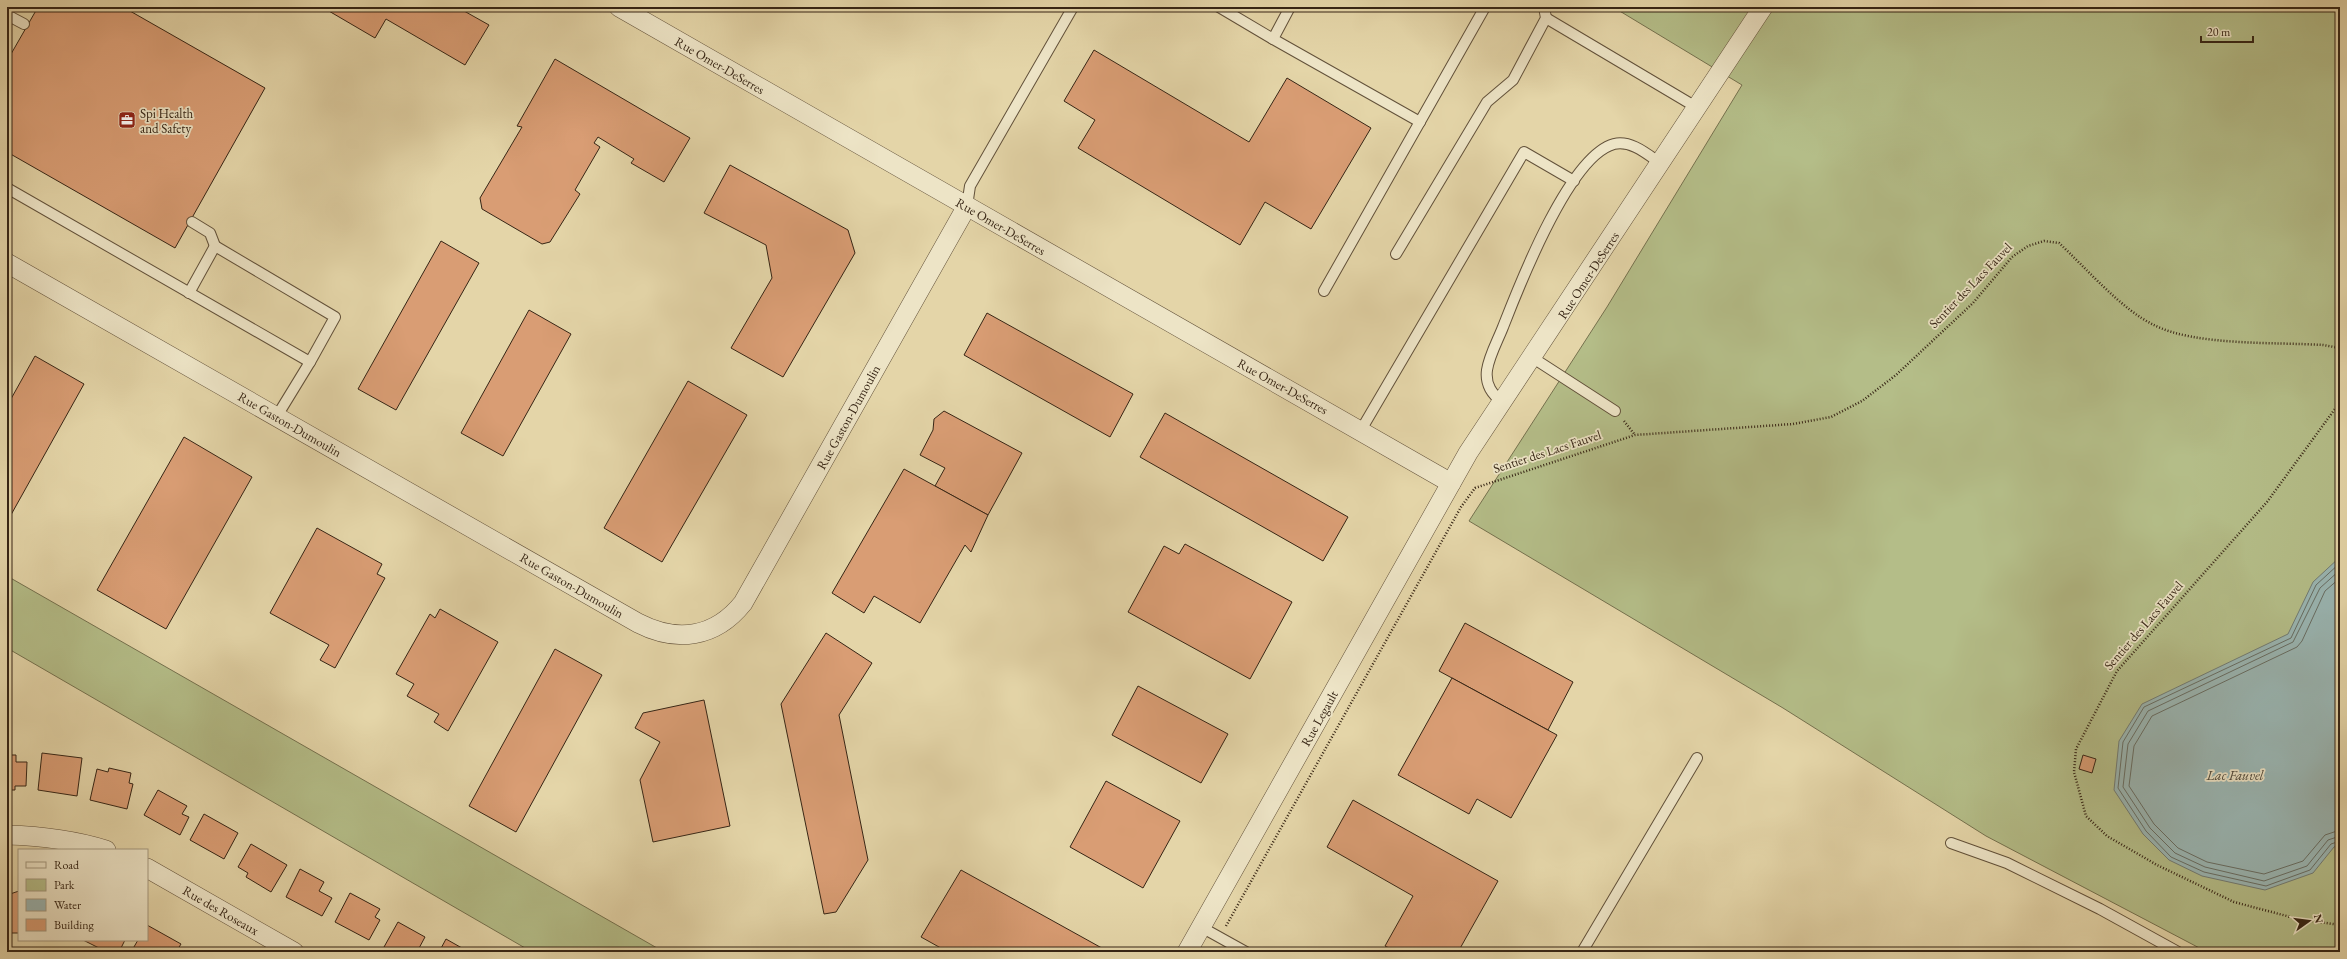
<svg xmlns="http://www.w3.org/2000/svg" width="2347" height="959" viewBox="0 0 2347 959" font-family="'EB Garamond',serif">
	<rect width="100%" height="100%" fill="#e4d5a8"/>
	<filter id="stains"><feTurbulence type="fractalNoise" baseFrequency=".005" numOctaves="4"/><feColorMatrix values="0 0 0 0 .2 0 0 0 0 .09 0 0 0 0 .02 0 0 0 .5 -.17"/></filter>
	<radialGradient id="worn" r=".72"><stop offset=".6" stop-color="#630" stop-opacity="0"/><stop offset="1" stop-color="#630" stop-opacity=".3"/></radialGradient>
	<!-- green -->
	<g fill="#b4bd88" stroke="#75714e">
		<polygon points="1613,7 2340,7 2340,952 2207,952 1986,836 1783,708 1469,521 1607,307 1742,85"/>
		<polygon points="7,576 664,952 532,952 7,648"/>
	</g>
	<!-- water -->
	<polygon fill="#9ab6b3" stroke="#727c74" points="2340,557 2340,844 2334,847 2313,873 2265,890 2202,876 2169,860 2143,834 2114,790 2119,741 2142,704 2288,634 2313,582"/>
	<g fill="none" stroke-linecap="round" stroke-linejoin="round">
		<!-- shore -->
		<g stroke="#686e64" stroke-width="1">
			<polyline points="2340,563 2316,585 2291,638 2144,707 2123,742 2118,788 2146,831 2171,857 2204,872 2266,886 2310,870 2331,844 2340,841"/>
			<polyline points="2340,570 2320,588 2293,642 2148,711 2128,744 2123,787 2150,828 2175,853 2205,867 2264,881 2307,866 2328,840 2340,836"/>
			<polyline points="2340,578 2325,591 2302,641 2297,647 2152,716 2134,746 2129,786 2154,824 2178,848 2207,862 2264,874 2303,861 2325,835 2340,830"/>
		</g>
	</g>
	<!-- building -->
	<g fill="#d99d74" stroke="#362515">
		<polygon points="38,7 123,7 265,88 175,248 7,152 7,61"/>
		<polygon points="322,7 457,7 489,25 465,65 386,19 375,38"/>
		<polygon points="1094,50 1249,142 1287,78 1371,128 1311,229 1265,202 1240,245 1078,148 1095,120 1064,101"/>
		<polygon points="555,59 690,138 664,182 631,163 634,159 598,137 594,143 600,147 575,190 580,194 550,242 542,244 482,209 480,198 522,127 517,126"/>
		<polygon points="730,165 848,230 855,253 783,377 731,348 772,278 766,245 704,213"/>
		<polygon points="441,241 479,263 396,410 358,389"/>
		<polygon points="529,310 571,334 503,456 461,433"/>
		<polygon points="987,313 1133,394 1110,437 964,355"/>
		<polygon points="35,356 84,384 7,522 7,406"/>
		<polygon points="688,381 747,415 662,562 604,528"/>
		<polygon points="944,411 1022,453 988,515 935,486 945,468 920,455 933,430 934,419"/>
		<polygon points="1165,413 1348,517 1323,561 1140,457"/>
		<polygon points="184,437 252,477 166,629 97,590"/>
		<polygon points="904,469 988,515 971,552 965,545 920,623 874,596 864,613 832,593"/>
		<polygon points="317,528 382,564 377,574 385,578 335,668 320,660 329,645 270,613"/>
		<polygon points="1185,544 1292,602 1250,679 1128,612 1164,546 1179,554"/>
		<polygon points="440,609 498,642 448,731 434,722 439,714 407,696 414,684 396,674 430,614 435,618"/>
		<polygon points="1465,623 1573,682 1548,730 1439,671"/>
		<polygon points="826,633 872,663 839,715 868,860 836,912 824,914 781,704"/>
		<polygon points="555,649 602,675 516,832 469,806"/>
		<polygon points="1452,678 1557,735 1511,818 1477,799 1469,814 1398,775"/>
		<polygon points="1138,686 1228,734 1201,783 1112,735"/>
		<polygon points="704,700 730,826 653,842 640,780 660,742 635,728 643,713"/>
		<polygon points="42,753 82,758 77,796 38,790"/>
		<polygon points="7,755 16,755 16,762 27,762 26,786 15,786 15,790 7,790"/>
		<polygon points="2083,755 2096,759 2092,773 2079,769"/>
		<polygon points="109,768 131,773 129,783 133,784 127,809 90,800 97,769 108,772"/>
		<polygon points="1106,781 1180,821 1143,888 1070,847"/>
		<polygon points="158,790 187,806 182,814 189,817 180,835 144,815"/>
		<polygon points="1353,800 1498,881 1458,952 1397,952 1385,946 1413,896 1327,847"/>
		<polygon points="204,814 238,833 224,859 190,840"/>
		<polygon points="251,844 287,865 271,892 246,877 248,873 238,867"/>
		<polygon points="300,869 324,882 319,891 332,898 322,916 286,897"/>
		<polygon points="961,870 1109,952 948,952 921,937"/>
		<polygon points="19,891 19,933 7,933 7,895"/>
		<polygon points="350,893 380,909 375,917 380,920 369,940 335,922"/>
		<polygon points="398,922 425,937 418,950 421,952 393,952 384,947"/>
		<polygon points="147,925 181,944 176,952 131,952 138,940 147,940"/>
		<polygon points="446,939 469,952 439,952"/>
		<polygon points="83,940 125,940 119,952 107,952"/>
	</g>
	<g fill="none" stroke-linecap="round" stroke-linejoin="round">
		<defs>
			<g id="lane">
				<polyline points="1219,7 1273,39"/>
				<polyline points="1290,7 1273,39 1420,122"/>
				<polyline points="7,15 24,24"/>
				<polyline points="1546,18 1696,107"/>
				<polyline points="7,188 310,362 277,416"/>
				<polyline points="967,206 970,186 1073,7"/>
				<polyline points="192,222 210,233 215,246"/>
				<polyline points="1396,254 1487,102 1513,80 1546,18 1544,7"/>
				<polyline points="1324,291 1485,7"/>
				<polyline points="189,293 215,246 335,317 310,362"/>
				<polyline points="1533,358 1615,411"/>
				<path d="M1503,403C1492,394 1485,385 1487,370C1489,356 1498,340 1503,327C1519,286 1569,156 1614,144C1631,140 1647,154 1660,163"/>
				<polyline points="1361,430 1524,152 1574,181"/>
				<polyline points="1951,843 2007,863 2100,909 2178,952"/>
				<polyline points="1201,927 1246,952"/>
				<polyline points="1582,952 1697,758"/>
			</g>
			<g id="street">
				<polyline points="619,7 1451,483"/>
				<path d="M7,263L638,623C677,643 715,638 743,603L967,206"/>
				<path d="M7,835C41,836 74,840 106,850"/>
				<polyline points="147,868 294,952"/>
				<polyline points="1187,952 1468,453 1763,7"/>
			</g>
		</defs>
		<!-- lane casing -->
		<use href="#lane" stroke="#62513a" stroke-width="12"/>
		<!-- street casing -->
		<use href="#street" stroke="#62513a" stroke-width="20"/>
		<!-- path -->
		<g stroke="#362515" stroke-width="2.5" stroke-dasharray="1 2" stroke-linecap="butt">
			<polyline points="2340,402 2267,502 2117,671 2076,749 2074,772 2086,816 2107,836 2157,865 2234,902 2298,919 2340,925"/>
			<polyline points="1624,421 1635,435"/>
			<path d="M1226,926L1461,507L1475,488L1635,435L1793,424L1831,417L1862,401L1896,375L1973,303L2012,257L2028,246L2044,241L2059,243C2086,268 2122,310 2154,325C2195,346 2275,342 2323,345L2340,348"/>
		</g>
		<!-- lane -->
		<use href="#lane" stroke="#ede4c6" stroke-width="10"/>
		<!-- street -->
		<use href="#street" stroke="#ede4c6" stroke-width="19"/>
	</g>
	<!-- icons -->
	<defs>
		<symbol id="office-square" viewBox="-11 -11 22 22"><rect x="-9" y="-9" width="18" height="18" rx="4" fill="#8f2418" stroke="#ede4c6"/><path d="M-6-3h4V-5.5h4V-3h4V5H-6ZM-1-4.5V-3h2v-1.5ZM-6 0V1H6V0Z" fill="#fff"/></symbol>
	</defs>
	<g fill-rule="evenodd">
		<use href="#office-square" x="117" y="110" width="20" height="20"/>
	</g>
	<g text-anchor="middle" stroke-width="3.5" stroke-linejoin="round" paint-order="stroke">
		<!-- street labels -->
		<g font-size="13" fill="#362515" stroke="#ede4c6">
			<text transform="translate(720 65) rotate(30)" y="5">Rue Omer-DeSerres</text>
			<text transform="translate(1001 226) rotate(30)" y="5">Rue Omer-DeSerres</text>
			<text transform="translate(1588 275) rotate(-57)" y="5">Rue Omer-DeSerres</text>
			<text transform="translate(1970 285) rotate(-46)" y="5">Sentier des Lacs Fauvel</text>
			<text transform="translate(1283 386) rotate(29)" y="5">Rue Omer-DeSerres</text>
			<text transform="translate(848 417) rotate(-61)" y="5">Rue Gaston-Dumoulin</text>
			<text transform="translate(290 424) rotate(30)" y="5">Rue Gaston-Dumoulin</text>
			<text transform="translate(1547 451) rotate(-18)" y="5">Sentier des Lacs Fauvel</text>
			<text transform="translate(572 585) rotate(30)" y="5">Rue Gaston-Dumoulin</text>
			<text transform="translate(2143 625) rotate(-49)" y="5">Sentier des Lacs Fauvel</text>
			<text transform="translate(1319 718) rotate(-61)" y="5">Rue Legault</text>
			<text transform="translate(221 910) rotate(30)" y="5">Rue des Roseaux</text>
		</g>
		<!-- poi labels -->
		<g font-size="13" fill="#362515" stroke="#ede4c6" text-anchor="start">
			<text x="140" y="118">Spi Health<tspan x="140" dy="15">and Safety</tspan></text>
		</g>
		<!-- water labels -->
		<g font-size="14" font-style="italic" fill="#4f493c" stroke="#ede4c6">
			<text x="2235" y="780">Lac Fauvel</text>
		</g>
	</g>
	<!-- margin -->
	<rect width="2347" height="959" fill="none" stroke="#e4d5a8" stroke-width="24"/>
	<rect x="8" y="8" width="2331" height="943" fill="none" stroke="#362515" stroke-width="2"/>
	<rect x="12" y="12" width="2323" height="935" fill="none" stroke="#362515"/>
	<!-- legend -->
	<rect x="18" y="849" width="130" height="92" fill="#ede4c6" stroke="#a4987f"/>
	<rect x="26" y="862" width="20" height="6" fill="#ede4c6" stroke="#a4987f"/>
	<text x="54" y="869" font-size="12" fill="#362515">Road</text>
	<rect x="26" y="879" width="20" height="12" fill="#b4bd88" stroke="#a4987f"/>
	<text x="54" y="889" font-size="12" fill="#362515">Park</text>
	<rect x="26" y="899" width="20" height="12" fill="#9ab6b3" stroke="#a4987f"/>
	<text x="54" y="909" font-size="12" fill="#362515">Water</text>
	<rect x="26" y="919" width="20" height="12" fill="#d99d74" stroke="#a4987f"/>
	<text x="54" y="929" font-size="12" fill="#362515">Building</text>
	<!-- north arrow -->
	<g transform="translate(2309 921) rotate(76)" stroke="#ede4c6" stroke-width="3" paint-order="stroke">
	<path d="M0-3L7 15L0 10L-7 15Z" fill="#362515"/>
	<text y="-6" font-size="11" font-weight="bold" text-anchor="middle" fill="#362515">N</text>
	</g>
	<!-- scale -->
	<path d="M2201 36v6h52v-6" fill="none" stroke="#362515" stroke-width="2"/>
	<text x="2207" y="36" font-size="12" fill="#362515" stroke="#ede4c6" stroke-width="3" paint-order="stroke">20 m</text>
	<rect width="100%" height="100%" filter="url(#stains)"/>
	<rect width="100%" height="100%" fill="url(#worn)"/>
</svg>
